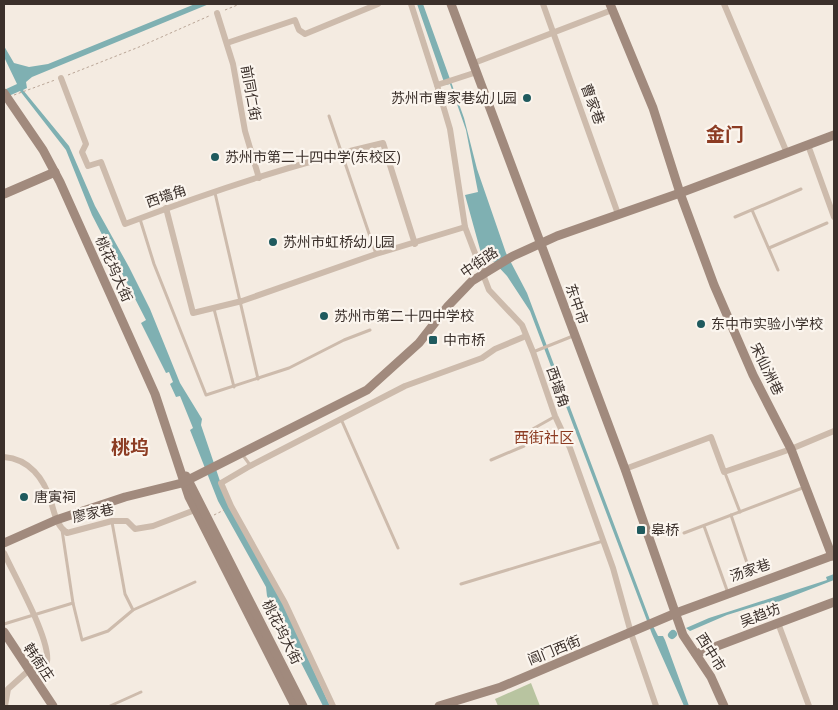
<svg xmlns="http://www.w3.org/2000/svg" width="838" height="710" viewBox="0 0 838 710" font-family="'Archivo Narrow','Noto Sans SC',sans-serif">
	<rect width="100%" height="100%" fill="#f4ebe1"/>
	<!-- green -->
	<polygon fill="#b8c4a0" points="531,683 540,706 498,706 495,699"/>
	<!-- water -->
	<g fill="#7fb0b2">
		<polygon points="195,4 209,4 32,77 26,82 27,88 23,90 69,146 95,206 129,267 150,309 180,383 202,419 201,425 222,487 283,603 330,706 323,706 267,596 266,587 218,501 190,430 193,428 180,396 176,397 170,384 173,382 169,372 166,373 141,323 146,320 92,215 66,150 20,91 4,98 4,90 17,84 4,57 4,46 14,63 29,67 48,64"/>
		<polygon points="417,4 423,4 464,118 477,169 506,253 527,293 650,620 658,636 663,636 665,640 689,706 684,706 652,634 530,311 507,276 493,261 481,253 465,195 478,192 466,130 450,84 445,85"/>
		<polygon points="834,574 834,580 775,603 771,604 769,602 727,615 690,631 686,628 709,618 827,580 826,577"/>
	</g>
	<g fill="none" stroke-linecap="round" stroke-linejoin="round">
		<!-- canal -->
		<polyline stroke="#7fb0b2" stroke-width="8" points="672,635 673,634"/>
		<!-- path -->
		<g stroke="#b9a596" stroke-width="1" stroke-dasharray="2.5 2.5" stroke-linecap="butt">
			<polyline points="225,10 240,4"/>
			<polyline points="68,75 139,47 209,16"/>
			<polyline points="14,95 55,80"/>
			<polyline points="214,515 224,510"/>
		</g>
		<!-- lane -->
		<g stroke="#cdbbac" stroke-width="3">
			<polyline points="329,116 376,254"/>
			<polyline points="215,193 258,379"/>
			<polyline points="752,210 778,270"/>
			<polyline points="735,217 801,189"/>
			<polyline points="140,219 154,264 206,395 289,368 344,340 370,330"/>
			<polyline points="769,248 827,223"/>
			<polyline points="214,309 234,387"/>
			<polyline points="533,352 573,336"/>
			<polyline points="341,419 398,548"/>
			<polyline points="242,454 250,465"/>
			<polyline points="491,460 524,446 522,435 554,417"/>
			<polyline points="725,473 740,512"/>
			<polyline points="731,515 748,566"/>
			<polyline points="112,522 125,594 133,610"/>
			<polyline points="704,526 728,593"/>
			<polyline points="62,530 73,603 82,640 108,631 133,610 195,582"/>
			<polyline points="684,533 805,487"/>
			<polyline points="461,584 603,541"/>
			<polyline points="4,624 73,603"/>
			<polyline points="110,706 141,692"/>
		</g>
		<!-- street -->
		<g stroke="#cdbbac" stroke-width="6">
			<polyline points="411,4 437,85"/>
			<polyline points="543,4 618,214"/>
			<polyline points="724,4 787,153"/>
			<polyline points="217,13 233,64 245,131 259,178"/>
			<polyline points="227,43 295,20 299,30 305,34 378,4"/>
			<polyline points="474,63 612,10"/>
			<polyline points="477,72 437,85 450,129 465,227 489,290 522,325 533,352 555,416 570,448 613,568 631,633 656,706"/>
			<path d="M61,78L86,144L82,152L88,166L101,162L125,224C209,192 296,163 383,143L415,244"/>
			<polyline points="808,145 834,217"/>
			<polyline points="166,208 193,313 242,301 376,254 465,227"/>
			<path d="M4,457C29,459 44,478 51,502C55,514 56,525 67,533L112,521H127L135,529L153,526L195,510"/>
			<polyline points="625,469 711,437 724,472 791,449 834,431"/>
			<path d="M4,553C14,575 51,640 47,662L28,671L8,689L5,706"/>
			<polyline points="778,623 809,706"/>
			<polyline points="333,706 285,603 231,506 221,483 250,466 405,386 482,358 495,349 526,336"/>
		</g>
		<!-- secondary -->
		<g stroke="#a18a7d" stroke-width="9">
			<polyline points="451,4 625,469 683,635 711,677 724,706"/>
			<polyline points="610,4 653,108 680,193 714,285 753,375 791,449 832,556"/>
			<polyline points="4,93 43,150 60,182 155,394 189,497 295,706"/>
			<polyline points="4,194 55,172"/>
			<polyline points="186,476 303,706"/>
			<polyline points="4,543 56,520 125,497 182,483 367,390 419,343 448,306 472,281 513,256 557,236 680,193 834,135"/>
			<polyline points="4,632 53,706"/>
			<polyline points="696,654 834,602"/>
			<polyline points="439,706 501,687 676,613 834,555"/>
		</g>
	</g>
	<!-- markers -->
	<g fill="#1f5a5e" stroke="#fbf5ee" stroke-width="2">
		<circle cx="527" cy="98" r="5"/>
		<circle cx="215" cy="157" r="5"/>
		<circle cx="273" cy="242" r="5"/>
		<circle cx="324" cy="316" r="5"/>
		<circle cx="701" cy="324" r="5"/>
		<rect x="428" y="335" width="10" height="10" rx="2.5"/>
		<circle cx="24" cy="497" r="5"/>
		<rect x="636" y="525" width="10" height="10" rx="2.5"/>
	</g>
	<g text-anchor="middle" stroke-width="4.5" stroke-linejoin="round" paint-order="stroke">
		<!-- street labels -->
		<g font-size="14" fill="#3b302b" stroke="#fbf5ee">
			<text transform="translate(251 93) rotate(80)" y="5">前同仁街</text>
			<text transform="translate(593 104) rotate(70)" y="5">曹家巷</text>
			<text transform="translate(166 196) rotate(-19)" y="5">西墙角</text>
			<text transform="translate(479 262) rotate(-34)" y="5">中街路</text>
			<text transform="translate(114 269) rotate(66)" y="5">桃花坞大街</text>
			<text transform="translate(577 304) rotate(71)" y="5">东中市</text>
			<text transform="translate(767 369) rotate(64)" y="5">宋仙洲巷</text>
			<text transform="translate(558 387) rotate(71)" y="5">西墙角</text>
			<text transform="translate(93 513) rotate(-12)" y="5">廖家巷</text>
			<text transform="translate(750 570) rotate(-19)" y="5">汤家巷</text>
			<text transform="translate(760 615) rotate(-21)" y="5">吴趋坊</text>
			<text transform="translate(282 632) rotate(63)" y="5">桃花坞大街</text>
			<text transform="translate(554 650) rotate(-22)" y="5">阊门西街</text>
			<text transform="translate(711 652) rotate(58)" y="5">西中市</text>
			<text transform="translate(39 662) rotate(56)" y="5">韩衙庄</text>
		</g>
		<!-- poi labels -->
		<g font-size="14" fill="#3b302b" stroke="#fbf5ee" text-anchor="start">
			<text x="517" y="103" text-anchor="end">苏州市曹家巷幼儿园</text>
			<text x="225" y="162">苏州市第二十四中学(东校区)</text>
			<text x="283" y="247">苏州市虹桥幼儿园</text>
			<text x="334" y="321">苏州市第二十四中学校</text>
			<text x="711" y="329">东中市实验小学校</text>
			<text x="443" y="345">中市桥</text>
			<text x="34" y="502">唐寅祠</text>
			<text x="651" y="535">皋桥</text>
		</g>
		<!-- neighbourhood labels -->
		<g font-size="15" fill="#8c3b22" stroke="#fbf5ee">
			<text x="544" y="443">西街社区</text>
		</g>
		<!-- district labels -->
		<g font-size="19" font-weight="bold" fill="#8c3b22" stroke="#fbf5ee">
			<text x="725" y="141">金门</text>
			<text x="130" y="454">桃坞</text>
		</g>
	</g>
	<!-- border -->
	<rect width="838" height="710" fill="none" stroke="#3b302b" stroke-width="10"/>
</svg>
